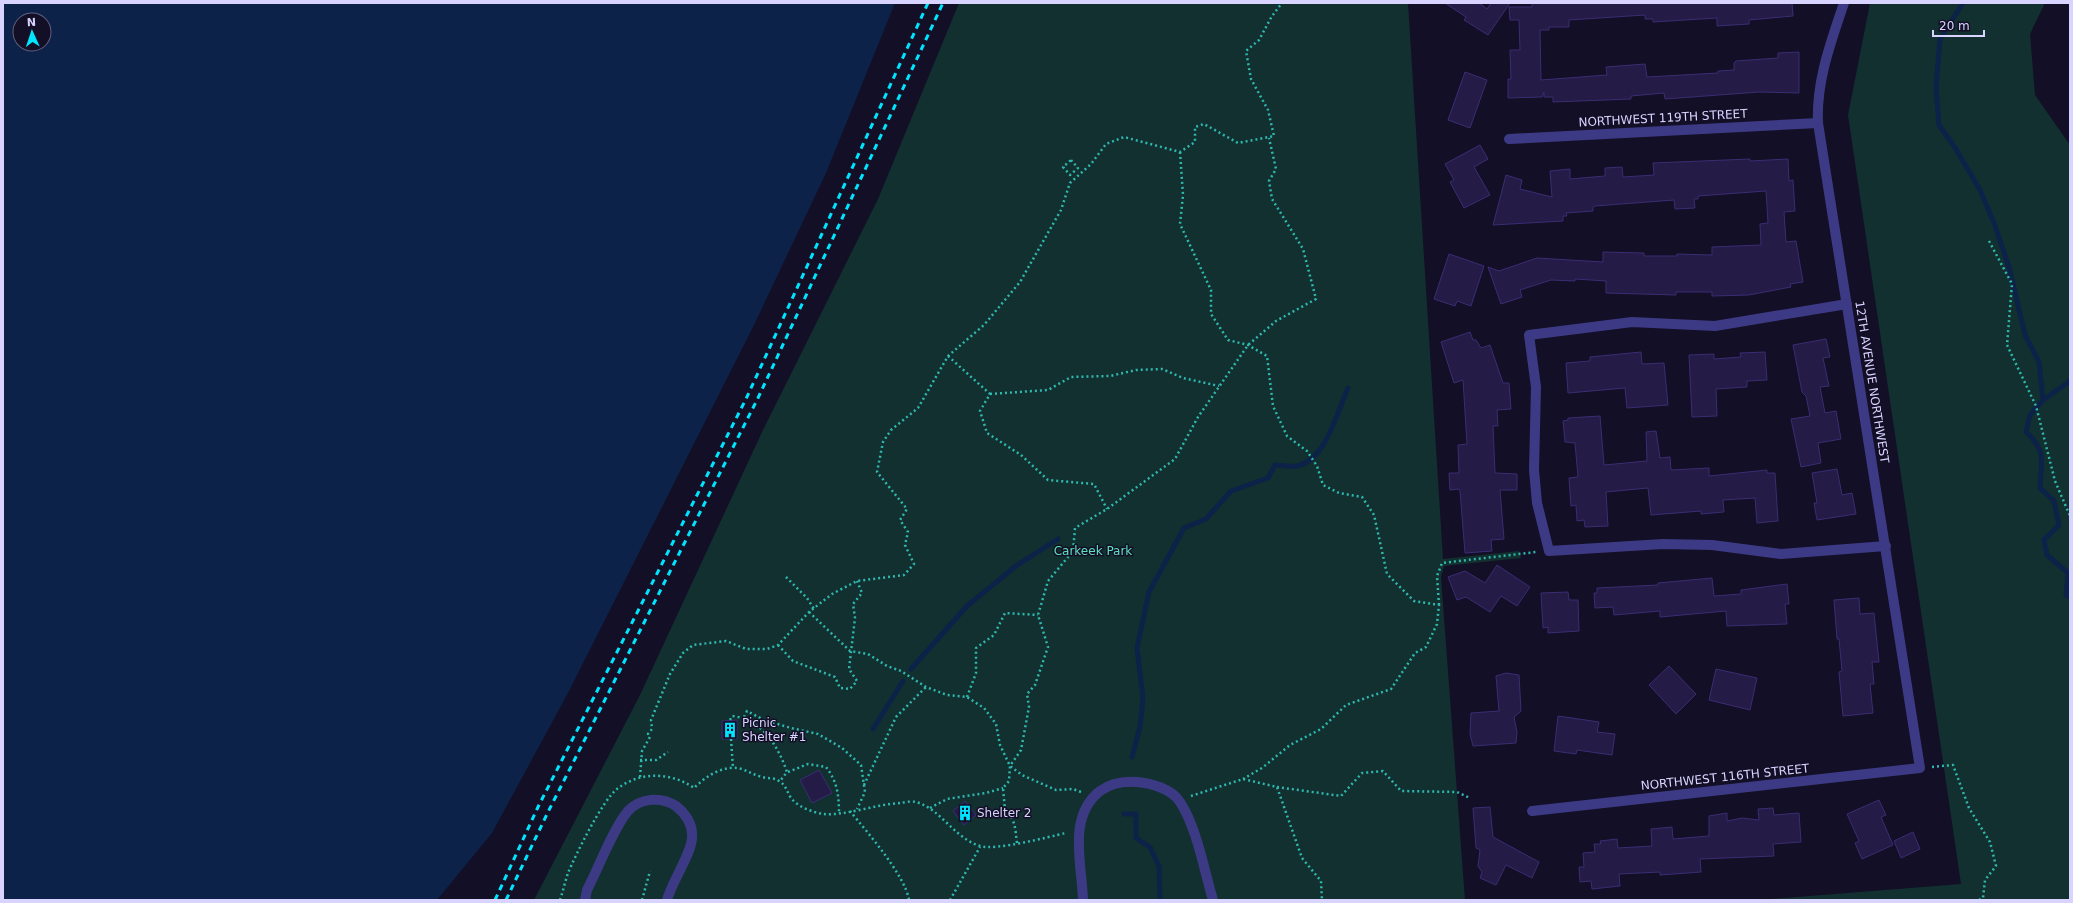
<svg xmlns="http://www.w3.org/2000/svg" width="2073" height="903" viewBox="0 0 2073 903" font-family="'DejaVu Sans',sans-serif">
	<rect width="100%" height="100%" fill="#130f26"/>
	<!-- green -->
	<g fill="#12302f">
		<polygon points="959,3 1408,3 1443,559 1519,551 1521,558 1444,566 1441,577 1465,900 534,900 640,695 763,430 878,199"/>
		<polygon points="1870,3 2045,3 2030,34 2035,95 2070,145 2070,900 1758,900 1961,884 1848,115"/>
	</g>
	<!-- water -->
	<path fill="#0c2248" fill-rule="evenodd" d="M3,3H895L826,173L754,325L568,693L492,833L437,900H3ZM20,20H44V44H20Z"/>
	<g fill="none" stroke-linecap="round" stroke-linejoin="round">
		<!-- stream -->
		<g stroke="#0c2248" stroke-width="5">
			<path d="M1963,3L1940,39L1936,87L1939,125L1954,146L1980,190L1994,223L2009,267L2025,335L2039,362L2043,400L2030,415L2026,432C2047,451 2041,462 2040,488L2054,501L2059,525L2044,540L2047,555L2068,573L2066,595L2070,597"/>
			<polyline points="2043,400 2070,381"/>
			<polyline points="911,669 967,606 1016,566 1058,539"/>
			<polyline points="873,729 903,681"/>
			<path d="M1132,757L1140,727L1143,698L1137,648L1149,592L1184,528L1206,519L1231,491L1268,478L1275,465C1282,465 1291,467 1297,466C1326,460 1337,412 1348,388"/>
			<polyline points="1124,814 1136,814 1136,838 1150,847 1159,866 1160,900"/>
		</g>
	</g>
	<!-- building -->
	<g fill="#241b47" stroke="#3b2d73">
		<polygon points="1445,3 1479,3 1487,9 1491,3 1510,3 1488,35 1464,20 1466,17"/>
		<polygon points="1532,3 1792,3 1793,16 1749,20 1749,24 1717,26 1717,18 1653,22 1653,19 1645,19 1645,15 1569,20 1569,27 1549,27 1549,30 1540,30 1541,80 1607,75 1606,67 1645,64 1647,77 1718,73 1718,71 1734,70 1734,63 1736,61 1778,58 1778,53 1799,52 1799,93 1759,92 1665,99 1664,93 1631,96 1631,99 1553,102 1553,97 1544,97 1544,92 1542,97 1508,98 1508,79 1511,79 1510,50 1520,50 1519,20 1510,20 1509,7 1532,7"/>
		<polygon points="1465,72 1487,80 1470,128 1448,120"/>
		<polygon points="1480,145 1488,159 1474,167 1490,195 1464,208 1450,182 1454,180 1445,164"/>
		<polygon points="1750,159 1750,161 1788,159 1789,181 1793,180 1795,211 1784,212 1786,242 1796,241 1803,282 1790,284 1791,287 1749,295 1712,296 1712,292 1676,292 1676,295 1606,293 1606,281 1575,279 1575,281 1551,280 1520,290 1522,297 1501,304 1488,267 1499,271 1537,258 1603,262 1603,252 1644,253 1644,256 1677,256 1677,254 1712,255 1712,247 1761,245 1760,224 1768,223 1766,191 1698,196 1698,199 1694,199 1695,208 1675,209 1674,200 1595,206 1593,207 1593,211 1566,213 1567,216 1563,216 1563,221 1493,225 1506,175 1522,180 1520,189 1552,197 1550,171 1570,169 1570,179 1605,176 1605,168 1622,167 1623,177 1654,175 1653,163"/>
		<polygon points="1449,254 1484,266 1471,306 1457,301 1455,306 1434,299"/>
		<polygon points="1470,332 1473,340 1476,340 1481,348 1490,345 1503,383 1509,383 1511,409 1497,410 1498,426 1493,426 1495,473 1517,474 1517,490 1500,490 1504,539 1491,540 1492,551 1465,553 1460,491 1459,489 1450,490 1449,473 1459,473 1458,445 1467,444 1463,380 1454,383 1441,342"/>
		<polygon points="1826,339 1830,357 1823,358 1829,386 1820,387 1825,413 1836,411 1841,439 1818,443 1821,463 1801,467 1791,419 1810,416 1806,396 1802,392 1793,345"/>
		<polygon points="1641,352 1642,364 1664,363 1668,405 1627,408 1625,388 1568,393 1566,363 1590,361 1590,357"/>
		<polygon points="1765,352 1767,380 1747,381 1747,387 1716,389 1717,416 1692,417 1689,355 1714,354 1714,359 1741,357 1740,353"/>
		<polygon points="1600,416 1604,465 1647,461 1646,432 1656,431 1660,458 1670,457 1671,470 1709,468 1709,476 1767,470 1767,473 1775,473 1778,521 1757,523 1755,498 1723,500 1724,512 1701,514 1701,511 1651,515 1648,488 1606,492 1608,526 1585,527 1584,520 1577,521 1576,505 1571,506 1569,478 1578,477 1575,443 1565,442 1563,421 1568,420 1568,418"/>
		<polygon points="1837,469 1842,495 1852,493 1856,514 1817,520 1814,503 1817,503 1812,473"/>
		<polygon points="1497,565 1530,587 1517,606 1501,596 1490,612 1466,597 1457,600 1448,577 1465,571 1485,583"/>
		<polygon points="1712,578 1714,596 1741,594 1741,590 1787,584 1789,604 1785,604 1787,624 1727,626 1726,611 1660,617 1660,611 1614,615 1613,607 1595,608 1594,593 1597,593 1597,588 1658,585 1658,583"/>
		<polygon points="1568,592 1569,600 1578,600 1579,631 1548,633 1548,627 1543,628 1541,593"/>
		<polygon points="1859,598 1860,614 1874,613 1879,662 1872,662 1874,684 1870,684 1873,713 1843,716 1839,672 1842,671 1839,639 1837,639 1834,600"/>
		<polygon points="1669,666 1696,694 1676,714 1649,685"/>
		<polygon points="1716,669 1757,678 1750,710 1709,700"/>
		<polygon points="1506,673 1519,675 1521,711 1514,717 1517,732 1516,743 1473,746 1470,734 1471,713 1499,711 1496,676"/>
		<polygon points="1558,716 1599,722 1597,732 1615,734 1612,755 1577,750 1576,754 1554,751"/>
		<polygon points="737,720 737,739 722,739 722,721"/>
		<polygon points="819,770 832,793 812,803 800,780"/>
		<polygon points="1879,800 1886,815 1881,817 1893,845 1862,859 1855,843 1859,841 1847,814"/>
		<polygon points="965,801 976,815 964,825 953,811"/>
		<polygon points="1490,807 1493,837 1539,862 1532,878 1506,865 1496,885 1480,878 1482,872 1478,866 1480,850 1476,848 1473,808"/>
		<polygon points="1773,808 1774,815 1799,813 1801,842 1773,844 1774,856 1700,859 1701,872 1660,875 1660,872 1619,874 1620,886 1592,889 1591,881 1580,882 1579,867 1584,867 1583,853 1595,852 1594,844 1601,844 1600,841 1617,839 1618,848 1652,846 1651,829 1672,827 1673,839 1709,836 1709,816 1727,813 1727,821 1742,818 1759,820 1758,809"/>
		<polygon points="1913,832 1920,849 1901,858 1894,841"/>
	</g>
	<g fill="none" stroke-linecap="round" stroke-linejoin="round">
		<!-- path -->
		<g stroke="#2fb8b0" stroke-width="2.5" stroke-dasharray="2 3" stroke-linecap="butt">
			<polyline points="1180,152 1183,195 1180,224 1211,290 1211,314 1228,340 1248,345 1267,356 1273,406 1287,436 1307,451 1317,466 1323,485 1339,493 1362,497 1374,515 1387,574 1414,601 1439,605 1437,624 1426,647 1415,653 1391,689 1346,705 1321,729 1290,745 1262,768 1243,779"/>
			<polygon points="1071,160 1078,168 1070,175 1063,167"/>
			<polyline points="1989,241 2012,284 2007,345 2036,406 2055,481 2070,516"/>
			<polyline points="948,356 990,394 980,411 987,433 1021,455 1048,480 1094,484 1107,509"/>
			<polyline points="990,394 1048,390 1071,377 1110,376 1136,370 1162,369 1183,378 1219,386"/>
			<polyline points="786,577 807,598 814,609"/>
			<polyline points="1439,605 1437,576 1442,563 1536,552"/>
			<polyline points="809,612 850,651 868,654 887,666 901,671 926,687 947,695 967,697 984,708 996,724 1000,745 1010,766 1022,775 1056,790 1073,789 1081,792"/>
			<polyline points="778,645 793,661 835,677 840,688 850,689 857,681 849,669 855,618 853,604 862,593 857,581"/>
			<polyline points="967,697 976,673 976,648 994,635 1005,613 1038,615"/>
			<polyline points="744,717 747,711 764,720 791,728 818,734 842,748 861,765 865,792 857,809"/>
			<path d="M730,720L732,716C762,719 778,746 787,772L780,781"/>
			<polyline points="731,739 733,768"/>
			<polyline points="640,760 656,760 668,752"/>
			<polyline points="1932,767 1953,765 1969,808 1990,842 1996,866 1985,880 1983,898 1979,900"/>
			<path d="M788,772L808,764L826,767C837,781 839,795 839,813"/>
			<polyline points="640,777 642,751 650,737 648,734 652,729 651,720 670,674 683,653 693,645 726,641 746,649 767,649 778,645 809,612 832,594 857,581 904,575 914,564 905,545 908,532 900,520 907,509 877,472 883,442 891,430 918,408 948,356 984,325 1020,282 1061,210 1070,183 1091,164 1106,144 1124,137 1180,152 1195,142 1195,127 1204,124 1238,143 1274,136 1268,110 1251,79 1246,51 1259,40 1272,16 1282,3"/>
			<polyline points="864,785 896,717 926,687"/>
			<polyline points="1277,787 1341,796 1362,773 1383,771 1401,791 1457,792 1470,798"/>
			<polyline points="1191,796 1243,779 1277,787 1302,858 1321,881 1322,900"/>
			<polyline points="930,808 947,799 986,793 1003,788"/>
			<path d="M850,811C867,832 905,875 909,900"/>
			<path d="M1017,843C1015,829 1016,820 1005,810L1003,788L1009,781L1010,766L1021,750L1029,707L1027,694L1035,685L1048,647L1038,615L1048,581L1073,551L1075,528L1107,509L1175,459L1198,417L1248,345L1276,321L1316,299L1303,249L1272,199L1269,181L1276,169L1269,138"/>
			<path d="M560,900C563,891 565,882 568,873C576,854 602,801 617,789C640,771 671,772 694,788C706,776 724,764 742,769C749,772 755,775 762,777C768,779 774,777 779,781C786,785 787,792 791,798C798,807 812,812 823,814C846,816 876,804 901,803C905,802 911,801 916,802C941,809 954,838 980,846C995,851 1048,837 1066,833"/>
			<polyline points="642,900 650,871"/>
			<polyline points="950,900 980,847"/>
		</g>
		<!-- service -->
		<g stroke="#3d3a85" stroke-width="10">
			<path d="M585,900L587,890C598,869 614,827 628,811C640,798 661,796 676,806C686,814 693,825 692,838C691,855 672,881 667,900"/>
			<path d="M1083,900C1082,864 1067,817 1100,791C1111,783 1124,781 1137,782C1151,783 1172,789 1180,802C1197,828 1204,870 1213,900"/>
		</g>
		<!-- minor -->
		<g stroke="#3d3a85" stroke-width="10">
			<polyline points="1509,139 1818,123"/>
			<polyline points="1847,304 1715,326 1632,322 1529,335 1536,387 1534,470 1537,503 1549,551 1663,544 1712,545 1781,554 1886,546"/>
			<path d="M1532,811L1920,768L1818,123C1816,81 1831,42 1844,3"/>
		</g>
		<!-- rail -->
		<g stroke="#00e5ff" stroke-width="3" stroke-dasharray="6 5" stroke-linecap="butt">
			<polyline points="495,900 538,807 746,399 928,3"/>
			<polyline points="506,900 548,812 758,398 943,3"/>
		</g>
	</g>
	<!-- icons -->
	<defs>
		<symbol id="building-bare" viewBox="-9 -9 18 18"><path d="M-4-6H4V6H1V3H-1V6H-4ZM-2.5-4.3h1.7v1.8h-1.7ZM.8-4.3h1.7v1.8H.8ZM-2.5-1h1.7V.8h-1.7ZM.8-1h1.7V.8H.8Z" fill="#00e5ff" stroke="#130f26" stroke-width="2.5" paint-order="stroke"/></symbol>
	</defs>
	<g fill-rule="evenodd">
		<use href="#building-bare" x="719" y="719" width="22" height="22"/>
		<use href="#building-bare" x="954" y="802" width="22" height="22"/>
	</g>
	<g text-anchor="middle" stroke-width="3" stroke-linejoin="round" paint-order="stroke">
		<!-- street labels -->
		<g font-size="12" fill="#d9d4ff" stroke="#130f26">
			<text transform="translate(1663 118) rotate(-3)" y="4">NORTHWEST 119TH STREET</text>
			<text transform="translate(1872 382) rotate(81)" y="4">12TH AVENUE NORTHWEST</text>
			<text transform="translate(1725 777) rotate(-6)" y="4">NORTHWEST 116TH STREET</text>
		</g>
		<!-- park labels -->
		<g font-size="12" fill="#5fe0c0" stroke="#130f26">
			<text x="1093" y="555">Carkeek Park</text>
		</g>
		<!-- poi labels -->
		<g font-size="12" fill="#d9d4ff" stroke="#130f26" text-anchor="start">
			<text x="742" y="727">Picnic<tspan x="742" dy="14">Shelter #1</tspan></text>
			<text x="977" y="817">Shelter 2</text>
		</g>
	</g>
	<!-- border -->
	<rect width="2073" height="903" fill="none" stroke="#d9d4ff" stroke-width="8"/>
	<!-- north arrow -->
	<g transform="translate(32 32) rotate(357)"><circle r="19" fill="#130f26" stroke="#625e7d"/>
	<path d="M0-3L7 15L0 10L-7 15Z" fill="#00e5ff"/>
	<text y="-6" font-size="11" font-weight="bold" text-anchor="middle" fill="#d9d4ff">N</text>
	</g>
	<!-- scale -->
	<path d="M1933 30v6h51v-6" fill="none" stroke="#d9d4ff" stroke-width="2"/>
	<text x="1939" y="30" font-size="12" fill="#d9d4ff" stroke="#130f26" stroke-width="3" paint-order="stroke">20 m</text>
</svg>
